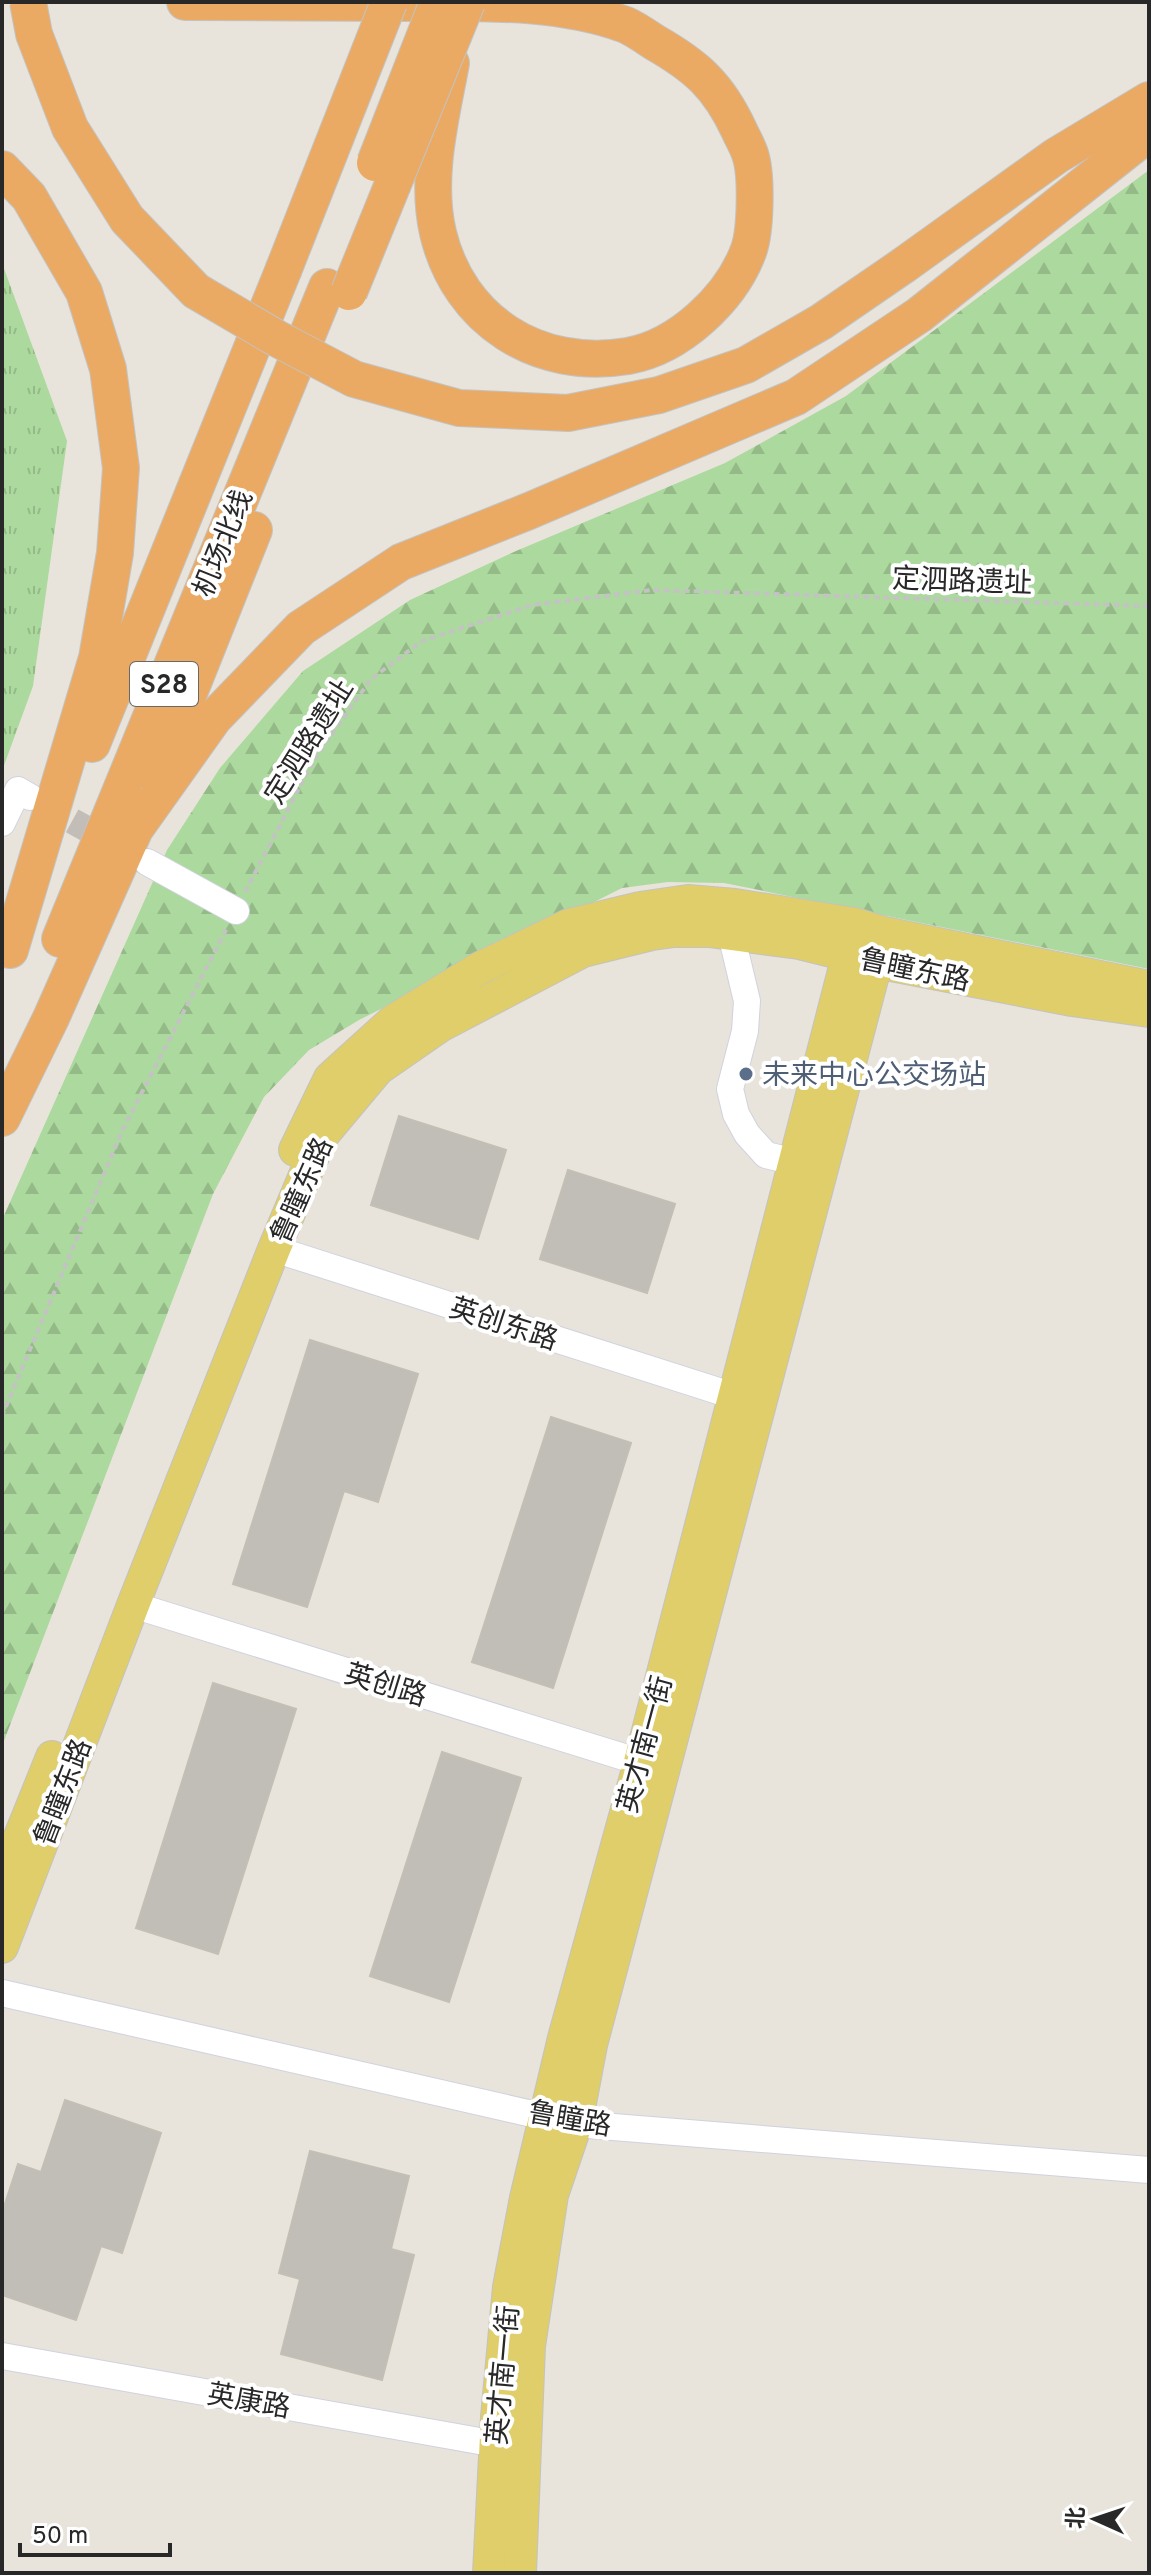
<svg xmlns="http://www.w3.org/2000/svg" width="1151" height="2575" viewBox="0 0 1151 2575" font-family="Overpass,'Noto Sans SC',sans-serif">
	<defs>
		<pattern id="forest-firs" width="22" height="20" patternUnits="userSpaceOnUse" patternTransform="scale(2)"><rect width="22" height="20" fill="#acd99d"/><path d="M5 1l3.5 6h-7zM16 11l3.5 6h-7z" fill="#94ba87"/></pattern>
		<pattern id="park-tufts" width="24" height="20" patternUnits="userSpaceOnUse" patternTransform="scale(2)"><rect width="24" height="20" fill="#acd99d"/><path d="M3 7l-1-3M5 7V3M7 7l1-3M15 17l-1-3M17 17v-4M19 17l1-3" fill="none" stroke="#94ba87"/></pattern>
	</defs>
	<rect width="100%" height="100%" fill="#e8e4db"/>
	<!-- forest -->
	<polygon fill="url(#forest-firs)" points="1149,170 1149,969 724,883 668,882 622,888 359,1020 309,1050 264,1097 213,1194 2,1746 2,1220 167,850 220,768 303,671 410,600 516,551 725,463 846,396"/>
	<!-- park -->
	<polygon fill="url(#park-tufts)" points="2,263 67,441 33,686 2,771"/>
	<!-- building -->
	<g fill="#c1bdb7" stroke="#c3bfb5" stroke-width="2">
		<polygon points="399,1116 506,1150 478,1239 371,1205"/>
		<polygon points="568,1170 675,1204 647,1293 540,1259"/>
		<polygon points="310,1340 418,1374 378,1502 344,1491 307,1607 233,1584"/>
		<polygon points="551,1417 631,1443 553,1688 472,1662"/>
		<polygon points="213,1683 296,1709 218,1954 136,1928"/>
		<polygon points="442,1752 521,1778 449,2002 370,1976"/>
		<polygon points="65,2100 161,2133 122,2253 101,2246 76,2320 2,2295 2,2213 18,2164 41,2172"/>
		<polygon points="310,2151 409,2176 391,2249 414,2255 382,2380 281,2354 300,2279 279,2273"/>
	</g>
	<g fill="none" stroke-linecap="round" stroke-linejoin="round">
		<!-- minor-tunnel -->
		<polyline stroke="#c2beb7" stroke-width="26" stroke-dasharray="26 13" stroke-linecap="butt" points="38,802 116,845"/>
		<defs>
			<g id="minor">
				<polyline points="2,823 18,790 30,797"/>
				<polyline points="147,862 236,911"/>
				<polyline points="731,934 747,1001 745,1031 730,1089 736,1114 747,1134 766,1155 795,1162"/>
				<polyline points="274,1249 734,1396"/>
				<polyline points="133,1605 640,1762"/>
				<polyline points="2,1993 576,2124 1149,2170"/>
				<polyline points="2,2356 496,2444"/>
			</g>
			<g id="major">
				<polyline points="295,1150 330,1078 393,1021 480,968 569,925 640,908 688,901 735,905 855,924 884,933 1149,987"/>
				<polyline points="2,1881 52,1757"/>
				<polyline points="2,1947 133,1605 274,1249 321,1137 378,1069 440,1026 583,951 652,934 674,931 709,931 799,943 876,962 1072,1000 1149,1011"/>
				<polyline points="489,2573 497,2417 509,2287 526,2198 564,2038 640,1762 853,936"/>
				<polyline points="520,2573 529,2346 552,2195 576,2124 591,2045 882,941"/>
			</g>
			<g id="highway">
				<path d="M185,2C260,2 335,3 410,3C481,3 558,0 626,25C635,29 645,36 654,42C696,66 718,85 739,130C742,137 747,145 750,154C757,174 756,232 748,252C730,299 679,347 628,356C538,371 459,321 438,233C425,177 441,118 451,63"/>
				<polyline points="2,169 29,197 84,292 108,369 121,468 115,553 97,658 10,950"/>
				<polyline points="904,265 1056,156 1149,100"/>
				<polyline points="92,744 283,271"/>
				<polyline points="156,776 254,530"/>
				<polyline points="60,939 327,287"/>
				<polyline points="2,1118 51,1018 135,829 214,718 301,628 401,562 529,511 796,397 919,315 1149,133"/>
			</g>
		</defs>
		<!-- minor casing -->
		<use href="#minor" stroke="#d0d2df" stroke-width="28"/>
		<!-- major casing -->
		<use href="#major" stroke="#c3c3c3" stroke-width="34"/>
		<!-- highway casing -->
		<use href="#highway" stroke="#c3c3c3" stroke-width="38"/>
		<!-- path -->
		<g stroke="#c3c3c3" stroke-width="4" stroke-dasharray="6 4" stroke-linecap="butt">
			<polyline points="245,892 315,758 371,679 422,641 532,605 651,590 1149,606"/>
			<polyline points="2,1416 123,1129 227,928"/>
		</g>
		<!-- minor -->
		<use href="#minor" stroke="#fff" stroke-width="26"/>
		<!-- major -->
		<use href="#major" stroke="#dfce69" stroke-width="32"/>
		<!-- highway -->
		<use href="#highway" stroke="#eaaa64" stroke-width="36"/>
		<defs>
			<g id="highway-bridge">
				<polyline points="28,2 34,34 70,128 127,219 196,291 276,338 354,379 459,408 568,413 659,395 746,365 821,322 904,265"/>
				<polyline points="375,163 438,2"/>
				<polyline points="283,271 389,2"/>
				<polyline points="349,292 467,2"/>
			</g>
		</defs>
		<!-- highway-bridge casing -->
		<use href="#highway-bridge" stroke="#c3c3c3" stroke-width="38" stroke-linecap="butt"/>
		<!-- highway-bridge -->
		<use href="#highway-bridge" stroke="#eaaa64" stroke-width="36"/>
	</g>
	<!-- markers -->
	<circle fill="#5c6f8a" stroke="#fff" stroke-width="3" cx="746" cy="1074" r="8"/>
	<g text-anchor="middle" stroke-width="8" stroke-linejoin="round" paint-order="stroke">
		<!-- shield labels -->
		<rect fill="#fff" stroke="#686868" stroke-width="2" x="130" y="662" width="68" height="44" rx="6"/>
		<g font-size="26" font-weight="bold" fill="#282828">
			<text x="164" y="693">S28</text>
		</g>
		<!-- street labels -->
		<g font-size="28" fill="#282828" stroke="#fff">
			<text transform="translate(222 543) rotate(-68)" y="10">机场北线</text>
			<text transform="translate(962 580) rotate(2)" y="10">定泗路遗址</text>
			<text transform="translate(308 741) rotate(-58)" y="10">定泗路遗址</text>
			<text transform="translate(915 969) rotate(12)" y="10">鲁瞳东路</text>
			<text transform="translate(301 1190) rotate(-66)" y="10">鲁瞳东路</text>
			<text transform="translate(504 1323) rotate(18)" y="10">英创东路</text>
			<text transform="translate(386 1684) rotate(17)" y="10">英创路</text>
			<text transform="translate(644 1744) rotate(-75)" y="10">英才南一街</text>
			<text transform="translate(62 1792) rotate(-69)" y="10">鲁瞳东路</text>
			<text transform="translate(570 2118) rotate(10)" y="10">鲁瞳路</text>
			<text transform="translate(502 2375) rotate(-85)" y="10">英才南一街</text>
			<text transform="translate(249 2400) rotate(10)" y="10">英康路</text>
		</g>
		<!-- service labels -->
		<g font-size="28" fill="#4e5e75" stroke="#fff" text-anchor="start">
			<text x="762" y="1084">未来中心公交场站</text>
		</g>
	</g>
	<!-- border -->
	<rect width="1151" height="2575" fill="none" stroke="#282828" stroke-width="8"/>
	<!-- north arrow -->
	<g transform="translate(1095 2519) rotate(273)" stroke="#ffffff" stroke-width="6" paint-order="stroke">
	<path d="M0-6L14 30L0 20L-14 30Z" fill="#282828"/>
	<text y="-12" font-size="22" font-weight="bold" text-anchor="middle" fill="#282828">北</text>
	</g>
	<!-- scale -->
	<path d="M20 2543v12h150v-12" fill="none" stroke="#282828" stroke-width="4"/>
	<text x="32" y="2543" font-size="24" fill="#282828" stroke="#ffffff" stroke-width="6" paint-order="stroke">50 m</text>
</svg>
